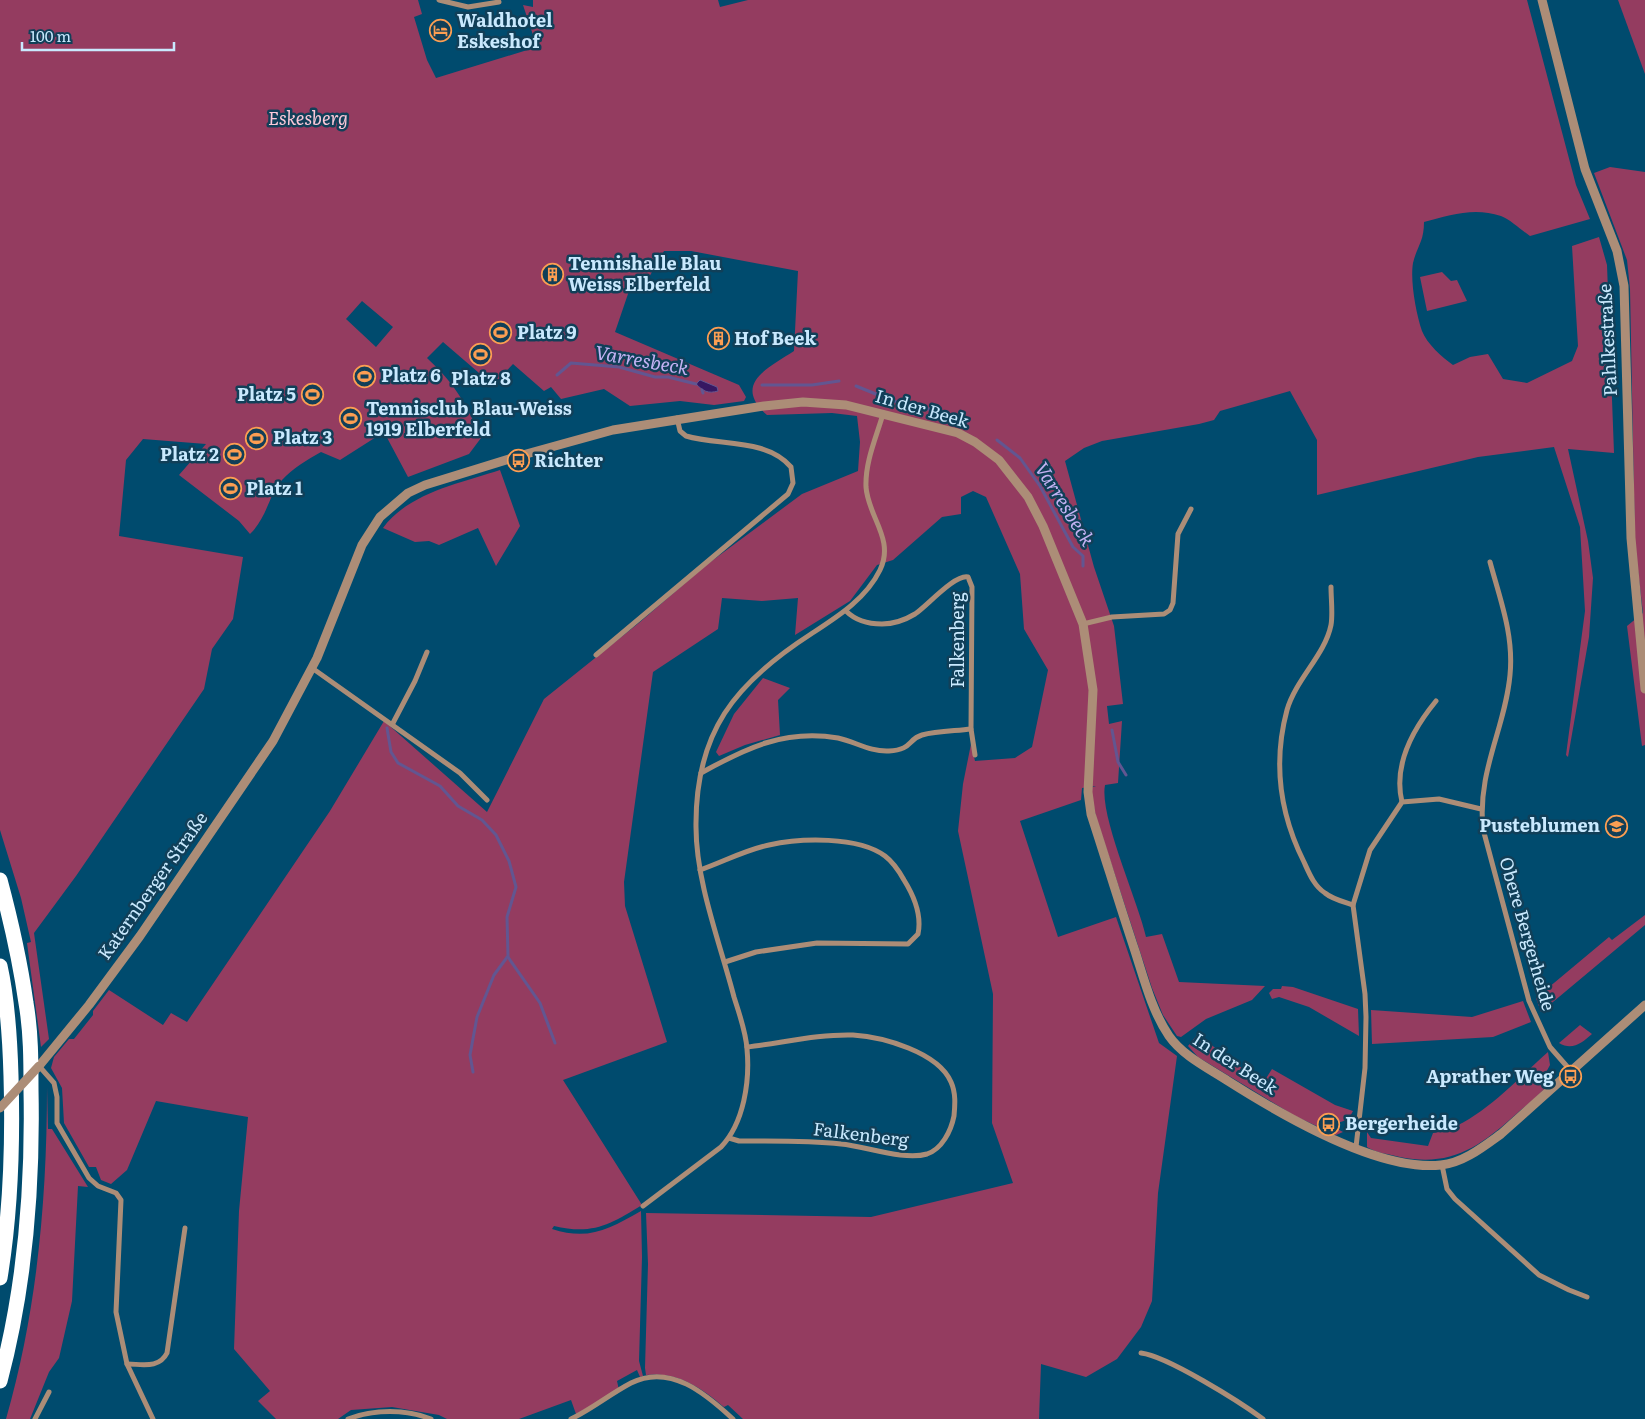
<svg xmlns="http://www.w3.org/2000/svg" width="1645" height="1419" viewBox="0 0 1645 1419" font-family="Literata,serif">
	<rect width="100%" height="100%" fill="#004b6e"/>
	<!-- green -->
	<g fill="#943c60" fill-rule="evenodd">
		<path d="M0,0H418L422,14L414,17L427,60L436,78L537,47L523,5L533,7V0H718L720,7L748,0H1527L1576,185L1590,219L1530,236C1521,230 1511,220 1501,216C1474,207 1450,215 1424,222C1424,242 1417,246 1413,263C1410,281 1416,313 1422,331C1427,344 1442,357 1453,365L1470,357L1488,354L1503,379L1527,383L1572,361L1578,346L1572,246L1599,237L1607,265L1614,453L1568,449L1588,541L1593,578L1589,637L1568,757L1566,755L1585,611L1580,527L1554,447L1478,457L1317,495V440L1290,391L1220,411L1214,420L1199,424L1102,441L1084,448L1065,461L1094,567L1114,626L1123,704L1107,706L1109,724L1122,721L1118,783L1105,785C1099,816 1138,901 1146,937L1162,934L1179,982L1265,986L1252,1000L1206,1019L1181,1037L1177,1036L1163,1015L1152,988L1096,817L1090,788L1096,786L1082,788L1081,800L1020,821L1058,937L1116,917L1159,1043L1177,1056L1158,1193L1152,1301L1141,1327L1117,1359L1086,1377L1041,1364L1039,1419H743L728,1405L724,1407C702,1388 677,1371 646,1375L645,1368L648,1264L646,1213L871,1217L1013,1183L992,1123L993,994L958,831L963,784L971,744L975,761L1015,758L1032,747L1048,670L1024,629L1020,574L986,497L973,491L961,497V514L942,517L893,560L877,565L850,601L795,635L798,598L762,601L722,598L718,629L653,672L624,882L625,906L667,1042L563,1080L642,1205C610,1225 592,1235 554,1226L552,1229C589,1241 609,1229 641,1211L642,1257L639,1361L643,1376L640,1377L637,1370L617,1381L619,1390L576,1414L571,1400L519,1419H447L439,1415L392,1407L351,1410L338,1419H276L258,1401L270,1391L234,1349L239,1211L248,1117L156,1101L127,1170L111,1184L101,1180L96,1167H89L64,1123L62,1088L51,1068L54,1057L69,1039H74L93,1015V1011L109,990L163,1025L171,1013L187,1022L330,811L384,721L487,812L544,699L640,622L705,566L802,494L858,471L860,442L857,416L832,413L767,415C732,384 768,368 794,351L798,271L691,251H664L644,286L629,291L615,332L739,385L746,397L744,401L714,405L680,401L630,406L604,389L561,399L551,387L544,391L513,364L493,385L443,342L427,358C454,383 467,404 481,438L469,454L408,477L384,432L340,460L321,452C307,460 293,468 282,480C268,496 268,516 250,534L239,521L179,475L206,444L143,439L126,460L119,536L243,557L233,619L212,649L204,689L76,876L34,933L49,1039L41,1047L27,943L31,942L21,898L0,830ZM362,301L393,327L376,347L346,319Z"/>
		<polygon points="1618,0 1645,0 1645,74"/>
		<polygon points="1610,167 1645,172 1645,745 1642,746 1627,626 1643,613 1635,545 1630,289 1627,260 1594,173"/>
		<polygon points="1442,272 1451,281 1457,280 1467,301 1427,311 1420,277"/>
		<path d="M500,470L520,526L496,566L478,528L439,545L429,541L415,542L383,528C408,493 461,483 500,470Z"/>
		<polygon points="763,678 790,688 778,700 780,735 745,745 719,756 716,752 734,714"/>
		<polygon points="1645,915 1645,925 1541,1012 1536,998 1609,937 1612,940"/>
		<polygon points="1282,986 1293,987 1358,1009 1359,1036 1309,1007 1279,997 1272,999 1269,993 1273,989 1281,989"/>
		<polygon points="1523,1001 1531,1022 1493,1037 1372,1044 1371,1010 1472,1017"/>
		<path d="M1580,1025L1592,1034C1582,1043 1572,1051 1559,1043Z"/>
		<path d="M1198,1034L1235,1064L1265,1080L1272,1069L1335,1105L1353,1111C1347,1124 1336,1124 1323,1121L1343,1132L1336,1135L1295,1116L1198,1057L1188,1046Z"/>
		<path d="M1548,1052L1550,1065L1544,1076L1548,1085C1538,1097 1525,1106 1514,1116C1478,1148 1450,1167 1400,1157C1389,1154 1376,1153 1367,1147V1132L1371,1138L1428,1146L1433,1133C1474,1128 1517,1079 1548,1052Z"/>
		<path d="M47,1087L48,1129H52L88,1187L78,1186L72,1301L59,1358L49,1372L30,1419H6C37,1311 47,1200 47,1087Z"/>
	</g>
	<!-- water -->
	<path fill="#361762" stroke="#625691" d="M700,380L717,387L718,391C708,394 703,391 696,384Z"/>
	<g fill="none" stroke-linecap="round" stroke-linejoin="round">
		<!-- stream -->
		<g stroke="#625691" stroke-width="3">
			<polyline points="557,375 571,363 619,367 655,377 668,377 696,384"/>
			<polyline points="762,385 812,385 839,381"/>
			<polyline points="856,386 893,401 937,411 967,422"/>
			<polyline points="702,390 703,393"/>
			<polyline points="997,440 1020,458 1040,486 1073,547 1083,556 1083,566"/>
			<polyline points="387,728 391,752 398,763 440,786 458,806 482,820 496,835 509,861 516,887 507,917 508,956 494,975 477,1017 470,1055 473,1072"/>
			<polyline points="1112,730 1118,762 1126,775"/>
			<polyline points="508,957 540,1003 555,1043"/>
		</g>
		<!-- minor -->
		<g stroke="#ac8d77" stroke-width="5">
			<polyline points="439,0 468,7 499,2"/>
			<path d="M1490,562C1500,599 1514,635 1510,675C1505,729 1477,771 1483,829L1529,1001L1550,1047L1571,1071"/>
			<path d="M1331,587C1331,599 1333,614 1331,625C1325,655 1296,679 1287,710C1273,762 1280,814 1304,862C1309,873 1314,886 1325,893C1332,899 1344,902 1353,905"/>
			<path d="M846,611C856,621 868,624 882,624C894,624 905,620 915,614C927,606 955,574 968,577L972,587L971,729L975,755"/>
			<polyline points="1083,624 1112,617 1164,614 1170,610 1173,603 1178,534 1191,509"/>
			<path d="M596,655L788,494L793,483L791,467C766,438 719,446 686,436L680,431L677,418"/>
			<polyline points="312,668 460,773 487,800"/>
			<polyline points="393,723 415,681 427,652"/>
			<path d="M701,773C746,748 785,729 838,738C856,742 870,752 889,751C912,750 908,739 922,735C937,731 955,731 971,729"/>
			<path d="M1402,802C1393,765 1413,729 1436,701"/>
			<path d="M700,870C723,862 745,850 769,845C800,838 858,836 885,856C893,862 899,871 904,880C914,896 922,915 918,934L908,944L817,943L756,952L725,962"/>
			<polyline points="39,1066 54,1083 57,1097 57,1123 89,1178 98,1186 116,1193 121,1200 116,1312 127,1364 153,1419"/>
			<path d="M729,1138L739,1141C773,1141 807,1140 841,1144C865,1146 904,1161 927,1154C942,1149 951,1131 954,1116C955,1105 956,1093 951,1082C938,1052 883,1037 853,1035C818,1034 782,1043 747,1047"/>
			<polyline points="1356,1147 1365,1068 1366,1017 1365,994 1353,905 1370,850 1402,802 1439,799 1481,809"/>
			<polyline points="1442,1165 1447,1189 1455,1199 1539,1275 1569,1290 1587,1297"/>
			<path d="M643,1206L721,1147C744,1123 750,1081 747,1049C746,1032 739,1013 734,997C720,943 696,882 696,827C695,732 735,683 811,634C837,617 866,599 880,570C895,539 868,517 866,487C865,462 876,438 883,414"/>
			<path d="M1141,1353C1167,1356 1240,1402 1263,1419"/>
			<path d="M127,1364C142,1364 159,1369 167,1353L185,1228"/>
			<polyline points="35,1419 49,1392"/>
			<path d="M348,1419C374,1409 406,1409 431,1419"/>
			<path d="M571,1419C592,1409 610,1394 631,1383C670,1363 706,1394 733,1419"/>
		</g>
		<!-- tertiary -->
		<g stroke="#ac8d77" stroke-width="9">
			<polyline points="1542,0 1585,169 1617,251 1624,286 1631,538 1645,689"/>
			<path d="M39,1066L89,1005L140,936L273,741L317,658L362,545L380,517L408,493L425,485L519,456L613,430L764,406L803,402L846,405L958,433L975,442L999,460L1028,497L1043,526L1083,624L1093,690L1088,792L1091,814C1106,860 1120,906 1135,951C1144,979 1152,1011 1169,1036C1183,1056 1208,1068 1228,1081C1280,1114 1378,1172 1441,1165C1463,1163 1483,1147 1501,1134L1645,1005"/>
		</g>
		<!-- motorway -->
		<g stroke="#fff" stroke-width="15">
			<path d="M0,880C11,921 20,961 26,1003C31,1032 31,1061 31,1090C33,1187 25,1287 0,1381"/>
			<path d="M0,966C8,1002 10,1040 11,1076C13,1144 11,1211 0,1278"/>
		</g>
		<!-- tertiary-bridge -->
		<polyline stroke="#ac8d77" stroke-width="9" points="0,1108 39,1066"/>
	</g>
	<!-- icons -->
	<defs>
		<symbol id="hotel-ring" viewBox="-11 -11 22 22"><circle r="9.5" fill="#113f58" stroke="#fc9e52" stroke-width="1.5"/><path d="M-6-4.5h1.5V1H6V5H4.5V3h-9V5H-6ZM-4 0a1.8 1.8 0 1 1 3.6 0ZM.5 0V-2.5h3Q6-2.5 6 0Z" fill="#fc9e52"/></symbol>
		<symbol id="building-ring" viewBox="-11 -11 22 22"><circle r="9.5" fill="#113f58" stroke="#fc9e52" stroke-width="1.5"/><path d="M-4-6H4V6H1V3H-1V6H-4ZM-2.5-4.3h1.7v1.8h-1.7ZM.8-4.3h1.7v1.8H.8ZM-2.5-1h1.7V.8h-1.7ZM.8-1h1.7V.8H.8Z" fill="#fc9e52"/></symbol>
		<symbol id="stadium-ring" viewBox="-11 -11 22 22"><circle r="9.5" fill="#113f58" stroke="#fc9e52" stroke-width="1.5"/><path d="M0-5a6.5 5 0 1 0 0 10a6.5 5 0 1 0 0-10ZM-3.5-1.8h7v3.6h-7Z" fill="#fc9e52"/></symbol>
		<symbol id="bus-ring" viewBox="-11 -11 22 22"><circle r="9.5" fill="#113f58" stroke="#fc9e52" stroke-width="1.5"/><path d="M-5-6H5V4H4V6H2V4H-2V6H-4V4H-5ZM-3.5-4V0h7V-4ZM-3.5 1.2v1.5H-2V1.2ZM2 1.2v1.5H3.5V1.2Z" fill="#fc9e52"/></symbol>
		<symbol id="school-ring" viewBox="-11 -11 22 22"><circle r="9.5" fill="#113f58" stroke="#fc9e52" stroke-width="1.5"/><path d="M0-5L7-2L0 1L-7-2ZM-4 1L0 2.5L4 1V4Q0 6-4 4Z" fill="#fc9e52"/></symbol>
	</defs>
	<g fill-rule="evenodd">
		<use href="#hotel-ring" x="428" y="18" width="25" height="25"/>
		<use href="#building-ring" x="540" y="262" width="25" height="25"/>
		<use href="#stadium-ring" x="488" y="320" width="25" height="25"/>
		<use href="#building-ring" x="706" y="326" width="25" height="25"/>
		<use href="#stadium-ring" x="468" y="342" width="25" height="25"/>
		<use href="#stadium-ring" x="352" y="364" width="25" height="25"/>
		<use href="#stadium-ring" x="300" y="382" width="25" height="25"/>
		<use href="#stadium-ring" x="338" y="406" width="25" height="25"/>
		<use href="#stadium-ring" x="244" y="426" width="25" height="25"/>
		<use href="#stadium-ring" x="222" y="442" width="25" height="25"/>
		<use href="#bus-ring" x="506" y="448" width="25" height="25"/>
		<use href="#stadium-ring" x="218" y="476" width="25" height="25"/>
		<use href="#school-ring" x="1604" y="814" width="25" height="25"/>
		<use href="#bus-ring" x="1558" y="1064" width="25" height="25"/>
		<use href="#bus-ring" x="1316" y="1112" width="25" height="25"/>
	</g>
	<g text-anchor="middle" stroke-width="5" stroke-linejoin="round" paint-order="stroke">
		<!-- poi labels -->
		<g font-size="18" font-weight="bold" fill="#c9e9fe" stroke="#113f58" text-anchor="start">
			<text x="457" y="27">Waldhotel<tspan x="457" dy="21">Eskeshof</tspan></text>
			<text x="568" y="270">Tennishalle Blau<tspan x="568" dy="21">Weiss Elberfeld</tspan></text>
			<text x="517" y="339">Platz 9</text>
			<text x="734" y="345">Hof Beek</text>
			<text x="381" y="382">Platz 6</text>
			<text x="481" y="385" text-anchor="middle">Platz 8</text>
			<text x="296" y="401" text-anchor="end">Platz 5</text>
			<text x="366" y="415">Tennisclub Blau-Weiss<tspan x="366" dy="21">1919 Elberfeld</tspan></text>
			<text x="273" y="444">Platz 3</text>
			<text x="219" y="461" text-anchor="end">Platz 2</text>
			<text x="534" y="467">Richter</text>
			<text x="246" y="495">Platz 1</text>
			<text x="1600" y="832" text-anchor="end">Pusteblumen</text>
			<text x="1554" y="1083" text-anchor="end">Aprather Weg</text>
			<text x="1345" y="1130">Bergerheide</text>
		</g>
		<!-- park labels -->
		<g font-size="18" font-style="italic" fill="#fcc9d9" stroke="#113f58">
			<text x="308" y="125">Eskesberg</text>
		</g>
		<!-- street labels -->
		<g font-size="18" fill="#c9e9fe" stroke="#113f58">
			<text transform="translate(1608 340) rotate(-93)" y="6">Pahlkestraße</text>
			<text transform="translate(922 409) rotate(16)" y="6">In der Beek</text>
			<text transform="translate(958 640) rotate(-90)" y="6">Falkenberg</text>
			<text transform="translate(153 886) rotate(-55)" y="6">Katernberger Straße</text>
			<text transform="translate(1527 934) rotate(74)" y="6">Obere Bergerheide</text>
			<text transform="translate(1235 1064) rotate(33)" y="6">In der Beek</text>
			<text transform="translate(861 1135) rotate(7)" y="6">Falkenberg</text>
		</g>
		<!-- water labels -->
		<g font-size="19" font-style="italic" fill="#c4b2f3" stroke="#113f58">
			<text transform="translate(642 360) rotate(10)" y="7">Varresbeck</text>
			<text transform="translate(1065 504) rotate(58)" y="7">Varresbeck</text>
		</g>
	</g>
	<!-- scale -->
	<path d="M22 42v8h152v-8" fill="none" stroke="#c9e9fe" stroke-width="2.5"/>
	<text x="30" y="42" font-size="15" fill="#c9e9fe" stroke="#113f58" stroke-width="4" paint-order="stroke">100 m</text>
</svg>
